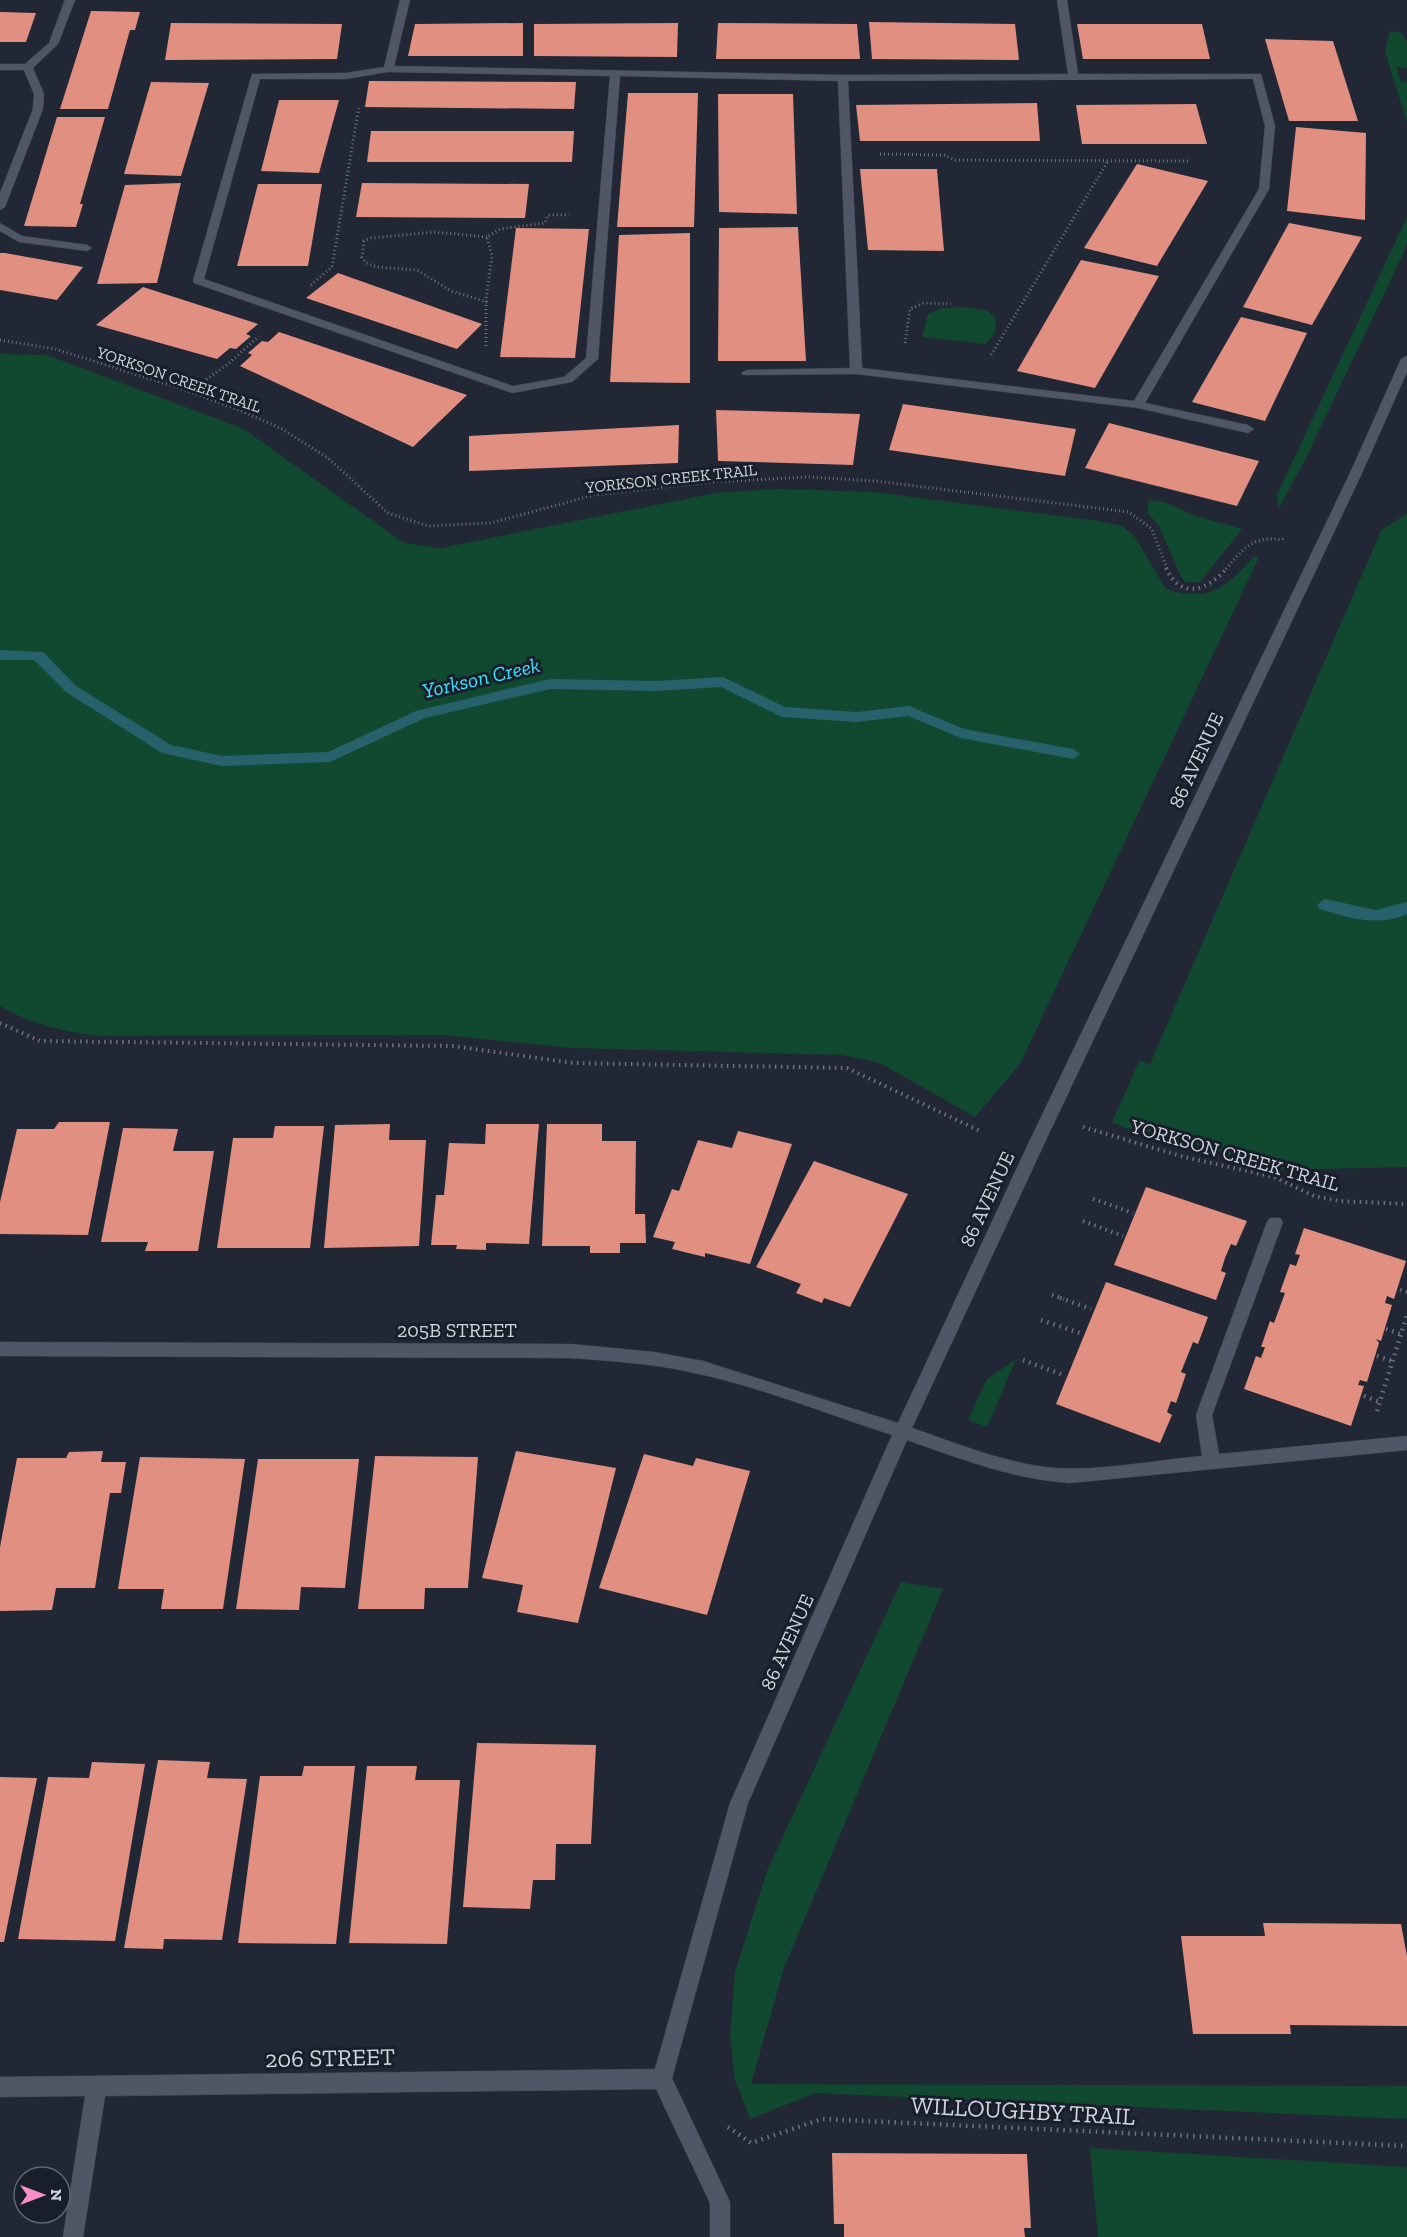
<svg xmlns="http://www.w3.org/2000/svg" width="1407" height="2237" viewBox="0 0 1407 2237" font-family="'Zilla Slab',serif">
	<rect width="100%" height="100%" fill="#222735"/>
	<!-- green -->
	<g fill="#114930">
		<polygon points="1390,31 1402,33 1407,42 1407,68 1396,67 1401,82 1407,82 1407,123 1385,51"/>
		<polygon points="1407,217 1407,243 1403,254 1306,458 1279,508 1277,495"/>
		<polygon points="965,307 988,311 996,319 995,333 986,344 922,337 928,314 943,308"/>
		<path d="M0,354L47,355L244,429L404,543L441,548L716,493L776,489L873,492L1098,521L1122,526L1135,537L1166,589C1207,603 1227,588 1253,557H1259L1020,1064L975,1117L880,1063L843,1055L572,1048L443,1035L98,1036C62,1031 32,1025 0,1006Z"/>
		<polygon points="1149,500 1165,502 1193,515 1242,529 1200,582 1186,582 1181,577 1159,526 1147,512"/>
		<polygon points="1407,513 1407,1167 1283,1170 1154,1132 1136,1131 1112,1123 1139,1061 1150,1064 1381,531"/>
		<polygon points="1016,1359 987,1427 968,1420 987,1379"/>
		<polygon points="901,1582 943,1589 784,1968 751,2084 1407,2086 1407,2119 815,2093 750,2119 735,2080 730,2036 735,1972 767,1871"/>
		<polygon points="1090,2148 1407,2167 1407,2237 1098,2237"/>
	</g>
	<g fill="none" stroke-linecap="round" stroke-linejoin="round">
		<!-- stream -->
		<g fill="#27626c" fill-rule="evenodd">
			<polygon points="0,650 43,652 76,686 171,745 222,756 328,752 416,711 550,679 656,681 723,677 785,707 856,712 909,706 964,729 1073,749 1080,754 1073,759 961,738 908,716 856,722 782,717 721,687 656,691 550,689 425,718 330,762 222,766 162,753 66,692 34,660 0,660"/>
			<path d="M1325,899L1376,910L1407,902V914C1377,927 1349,918 1320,909L1317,905Z"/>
		</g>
	</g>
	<!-- building -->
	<g fill="#e18f81">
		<polygon points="91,11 140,12 135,30 130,30 108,109 60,109"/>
		<polygon points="0,12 36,13 26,42 0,42"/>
		<polygon points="869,22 1015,24 1019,60 872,59"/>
		<polygon points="171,23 342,24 337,59 165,60"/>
		<polygon points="523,23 523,56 408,56 415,24"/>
		<polygon points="678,23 677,57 534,56 534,24"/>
		<polygon points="718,23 857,24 860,59 716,59"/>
		<polygon points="1077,24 1202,24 1210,59 1083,59"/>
		<polygon points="1265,39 1333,41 1358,121 1289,121"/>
		<polygon points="369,81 576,82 574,109 365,107"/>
		<polygon points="151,82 209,83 181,176 124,174"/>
		<polygon points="628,93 698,93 694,227 617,227"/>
		<polygon points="718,94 793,94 797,214 719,212"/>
		<polygon points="279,100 339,100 319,173 261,171"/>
		<polygon points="1037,103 1040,141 860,141 856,105"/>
		<polygon points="1196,104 1207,144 1082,144 1076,105"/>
		<polygon points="57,117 105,117 80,204 83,204 76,227 24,226"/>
		<polygon points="1296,127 1366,133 1365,220 1287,211"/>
		<polygon points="371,131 574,131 572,162 367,162"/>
		<polygon points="1137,164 1208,181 1157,266 1084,248"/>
		<polygon points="860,169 937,169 944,251 868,250"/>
		<polygon points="181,183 157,283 97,284 125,185"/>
		<polygon points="362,183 529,184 525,218 356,217"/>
		<polygon points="258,184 322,184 308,266 237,266"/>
		<polygon points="1289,223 1362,237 1312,325 1243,307"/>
		<polygon points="798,227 806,361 718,361 719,228"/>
		<polygon points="516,228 589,229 575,358 500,357"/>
		<polygon points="690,233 690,383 610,382 619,235"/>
		<polygon points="0,253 5,253 83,267 57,300 0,290"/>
		<polygon points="1081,260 1159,276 1095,388 1017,371"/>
		<polygon points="338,273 482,324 457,349 306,298"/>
		<polygon points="143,287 258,324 246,334 251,336 236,349 230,348 217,359 96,325"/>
		<polygon points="1241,317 1307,333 1265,421 1192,402"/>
		<polygon points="279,332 467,395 413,447 240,366 252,355 248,353 262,341 268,342"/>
		<polygon points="903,404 1076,429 1065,476 889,450"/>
		<polygon points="716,410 860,414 853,465 718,461"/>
		<polygon points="1109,423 1259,461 1237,506 1085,468"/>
		<polygon points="679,425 678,463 469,471 469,436"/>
		<polygon points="59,1122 110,1122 88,1235 0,1234 0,1202 17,1129 54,1129"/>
		<polygon points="390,1124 389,1140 426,1140 419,1246 324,1248 335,1125"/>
		<polygon points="486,1124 539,1124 529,1244 486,1243 486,1250 456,1249 457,1245 431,1245 436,1195 444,1195 449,1143 485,1144"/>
		<polygon points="547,1124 602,1124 602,1141 636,1141 635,1214 645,1214 646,1243 620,1243 620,1253 590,1253 590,1246 542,1246"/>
		<polygon points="275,1126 324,1126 310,1248 217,1248 233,1138 273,1138"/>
		<polygon points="123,1128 178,1129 173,1151 214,1151 198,1251 145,1251 148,1242 101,1242"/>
		<polygon points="738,1131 792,1144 750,1264 705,1253 705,1257 672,1249 675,1242 653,1237 672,1189 679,1191 698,1140 732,1148"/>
		<polygon points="814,1161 908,1194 850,1307 824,1298 822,1303 796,1293 801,1284 756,1267"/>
		<polygon points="1146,1187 1247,1221 1236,1246 1231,1244 1225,1258 1221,1271 1226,1273 1216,1300 1114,1265"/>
		<polygon points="1304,1228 1406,1261 1394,1299 1387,1296 1385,1303 1392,1305 1381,1341 1376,1339 1379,1343 1367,1382 1360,1380 1358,1385 1364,1386 1351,1426 1244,1389 1256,1356 1261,1358 1265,1347 1261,1347 1270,1321 1274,1323 1285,1293 1280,1292 1290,1264 1296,1266 1300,1255 1295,1254"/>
		<polygon points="1106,1282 1208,1317 1198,1344 1193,1342 1181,1372 1186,1374 1176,1403 1171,1401 1167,1412 1172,1415 1160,1443 1056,1404"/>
		<polygon points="103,1451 101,1462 126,1462 121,1493 110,1493 95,1588 56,1588 52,1610 0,1611 0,1547 17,1458 66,1458 69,1452"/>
		<polygon points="516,1451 616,1468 578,1623 517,1612 523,1585 482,1578"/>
		<polygon points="644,1454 693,1466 696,1458 750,1471 707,1615 599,1588"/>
		<polygon points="375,1456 478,1457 468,1588 425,1588 424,1609 358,1609"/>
		<polygon points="140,1457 245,1459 223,1609 161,1609 164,1589 118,1589"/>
		<polygon points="258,1459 359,1459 345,1588 301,1587 299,1610 236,1609"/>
		<polygon points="477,1743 596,1745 591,1844 556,1844 555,1880 533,1880 530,1909 463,1907"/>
		<polygon points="158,1760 210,1762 207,1778 247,1779 222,1940 164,1939 163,1949 124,1948"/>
		<polygon points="92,1762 145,1764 115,1941 18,1939 48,1777 89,1778"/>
		<polygon points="304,1766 355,1766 336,1944 238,1943 260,1776 302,1776"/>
		<polygon points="367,1766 417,1766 415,1780 460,1780 447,1944 349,1943"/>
		<polygon points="0,1777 37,1778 4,1942 0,1942"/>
		<polygon points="1263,1923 1401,1924 1407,1956 1407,2026 1290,2025 1291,2034 1193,2034 1181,1936 1265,1936"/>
		<polygon points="832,2153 1027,2154 1031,2228 1024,2228 1025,2237 844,2237 844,2224 834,2224"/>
	</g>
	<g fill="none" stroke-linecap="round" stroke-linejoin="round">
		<defs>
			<g id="minor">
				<polygon points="65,0 75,0 58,44 33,68 44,94 43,109 5,207 0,210 0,193 33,109 34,94 24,70 0,70 0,64 25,64 49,43"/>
				<path d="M400,0H410L394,66L843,75L1068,74L1057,0H1067L1078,74H1261L1275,126L1269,189L1145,403L1248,425L1254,429L1248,433L1138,408L856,374L743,375L741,373L747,370L850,368L838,81L620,76L598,359L572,382L512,393L194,283L193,281L252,74L346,73L384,67ZM388,72L610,76L586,358L564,377L513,386L204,279L260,79H346ZM1253,79L1265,126L1259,189L1134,401L862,368L848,81Z"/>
				<polygon points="0,223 22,236 87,245 92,248 87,251 19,242 0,231"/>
				<path d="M1407,356V372L1362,473L1046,1140L912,1428C956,1443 999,1461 1045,1467C1091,1473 1156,1460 1202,1456L1196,1415L1267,1222L1270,1218H1280L1283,1222L1212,1415L1219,1454L1407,1436V1450L1070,1483C1012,1479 961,1459 907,1440L748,1803L672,2078L730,2202V2237H710V2203L656,2089L105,2096L83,2237H63L85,2096L0,2097V2077L655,2069L730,1803L892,1435C824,1413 756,1385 685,1371C648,1363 609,1361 571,1358L0,1356V1342L571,1344L654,1352L703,1361L898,1423L1030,1140L1350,473L1401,359Z"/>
			</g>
		</defs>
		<!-- minor casing -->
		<use href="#minor" stroke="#3f434e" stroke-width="1"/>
		<!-- path-far2 -->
		<g stroke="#6f737f" stroke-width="3" stroke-dasharray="1 3" stroke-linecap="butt">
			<polyline points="880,154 944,155 955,160 1188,161"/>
			<polyline points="487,237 434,232 371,238 364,241 362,257 366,263 377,267 417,270 451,291 487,302"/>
			<polyline points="311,285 332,267 359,106"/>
			<polyline points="0,340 55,349 182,389 244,412 282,429 328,458 388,513 428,526 491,523 594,495 712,482 808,477 875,481 1129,512 1152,529 1167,569"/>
			<polyline points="905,343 910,309 924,303 951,304"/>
			<polyline points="486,346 486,299 492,256 487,237 500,229 545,223 548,215 569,215"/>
			<polyline points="991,355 1108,161"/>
			<polyline points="190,391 228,364 259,336"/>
			<path d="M1226,569C1243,549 1253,535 1282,540L1285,537"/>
		</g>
		<!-- path-far1 -->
		<g stroke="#6f737f" stroke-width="4" stroke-dasharray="1.5 4.5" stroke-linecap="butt">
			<path d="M1166,568C1181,601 1208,590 1227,568"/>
			<polyline points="0,1023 40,1041 453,1046 573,1063 847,1068 980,1131"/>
			<polyline points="1083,1127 1184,1157 1274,1177 1314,1196 1339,1201 1407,1204"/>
			<polyline points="1093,1199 1133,1213"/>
			<polyline points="1083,1221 1123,1236"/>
			<polyline points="1400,1290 1407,1292"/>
			<polyline points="1052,1295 1064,1299"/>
		</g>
		<!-- path -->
		<g stroke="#6f737f" stroke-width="4.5" stroke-dasharray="1.5 5" stroke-linecap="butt">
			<polyline points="1060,1298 1091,1309"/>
			<polyline points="1041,1320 1080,1333"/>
			<polyline points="1386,1329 1400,1334"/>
			<polyline points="1377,1356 1392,1361"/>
			<polyline points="1023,1360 1063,1375"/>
			<polyline points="1364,1396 1380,1402"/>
			<polyline points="1377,1411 1407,1315"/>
			<polyline points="728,2127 751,2143 822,2119 1407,2146"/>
		</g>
		<!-- minor -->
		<use href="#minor" fill="#505666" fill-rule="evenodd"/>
	</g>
	<g text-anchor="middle" stroke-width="6" stroke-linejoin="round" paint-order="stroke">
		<!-- far-street labels -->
		<g font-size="16" fill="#cfd3dc" stroke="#191e2b">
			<text transform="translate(179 379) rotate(19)" y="6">YORKSON CREEK TRAIL</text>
			<text transform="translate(671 478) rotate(-6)" y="6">YORKSON CREEK TRAIL</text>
		</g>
		<!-- street labels -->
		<g font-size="20" fill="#cfd3dc" stroke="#191e2b">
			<text transform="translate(1196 760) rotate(-65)" y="7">86 AVENUE</text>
			<text transform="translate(1235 1155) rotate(16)" y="7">YORKSON CREEK TRAIL</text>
			<text transform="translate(987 1199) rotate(-65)" y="7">86 AVENUE</text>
			<text x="457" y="1337">205B STREET</text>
			<text transform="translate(787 1642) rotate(-66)" y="7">86 AVENUE</text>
		</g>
		<!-- water labels -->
		<g font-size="21" font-style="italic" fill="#3ee2fc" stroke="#191e2b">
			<text transform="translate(481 678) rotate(-13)" y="7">Yorkson Creek</text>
		</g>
		<!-- near-street labels -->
		<g font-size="24" fill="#cfd3dc" stroke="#191e2b">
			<text transform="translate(330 2058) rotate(-1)" y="8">206 STREET</text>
			<text transform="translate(1023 2111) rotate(3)" y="8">WILLOUGHBY TRAIL</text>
		</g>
	</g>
	<!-- north arrow -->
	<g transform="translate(42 2195) rotate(90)"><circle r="28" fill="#191e2b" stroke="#626672" stroke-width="1.5"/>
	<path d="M0-4.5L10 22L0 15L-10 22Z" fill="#f98fc9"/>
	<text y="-9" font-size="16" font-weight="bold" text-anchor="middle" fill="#cfd3dc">N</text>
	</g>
</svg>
